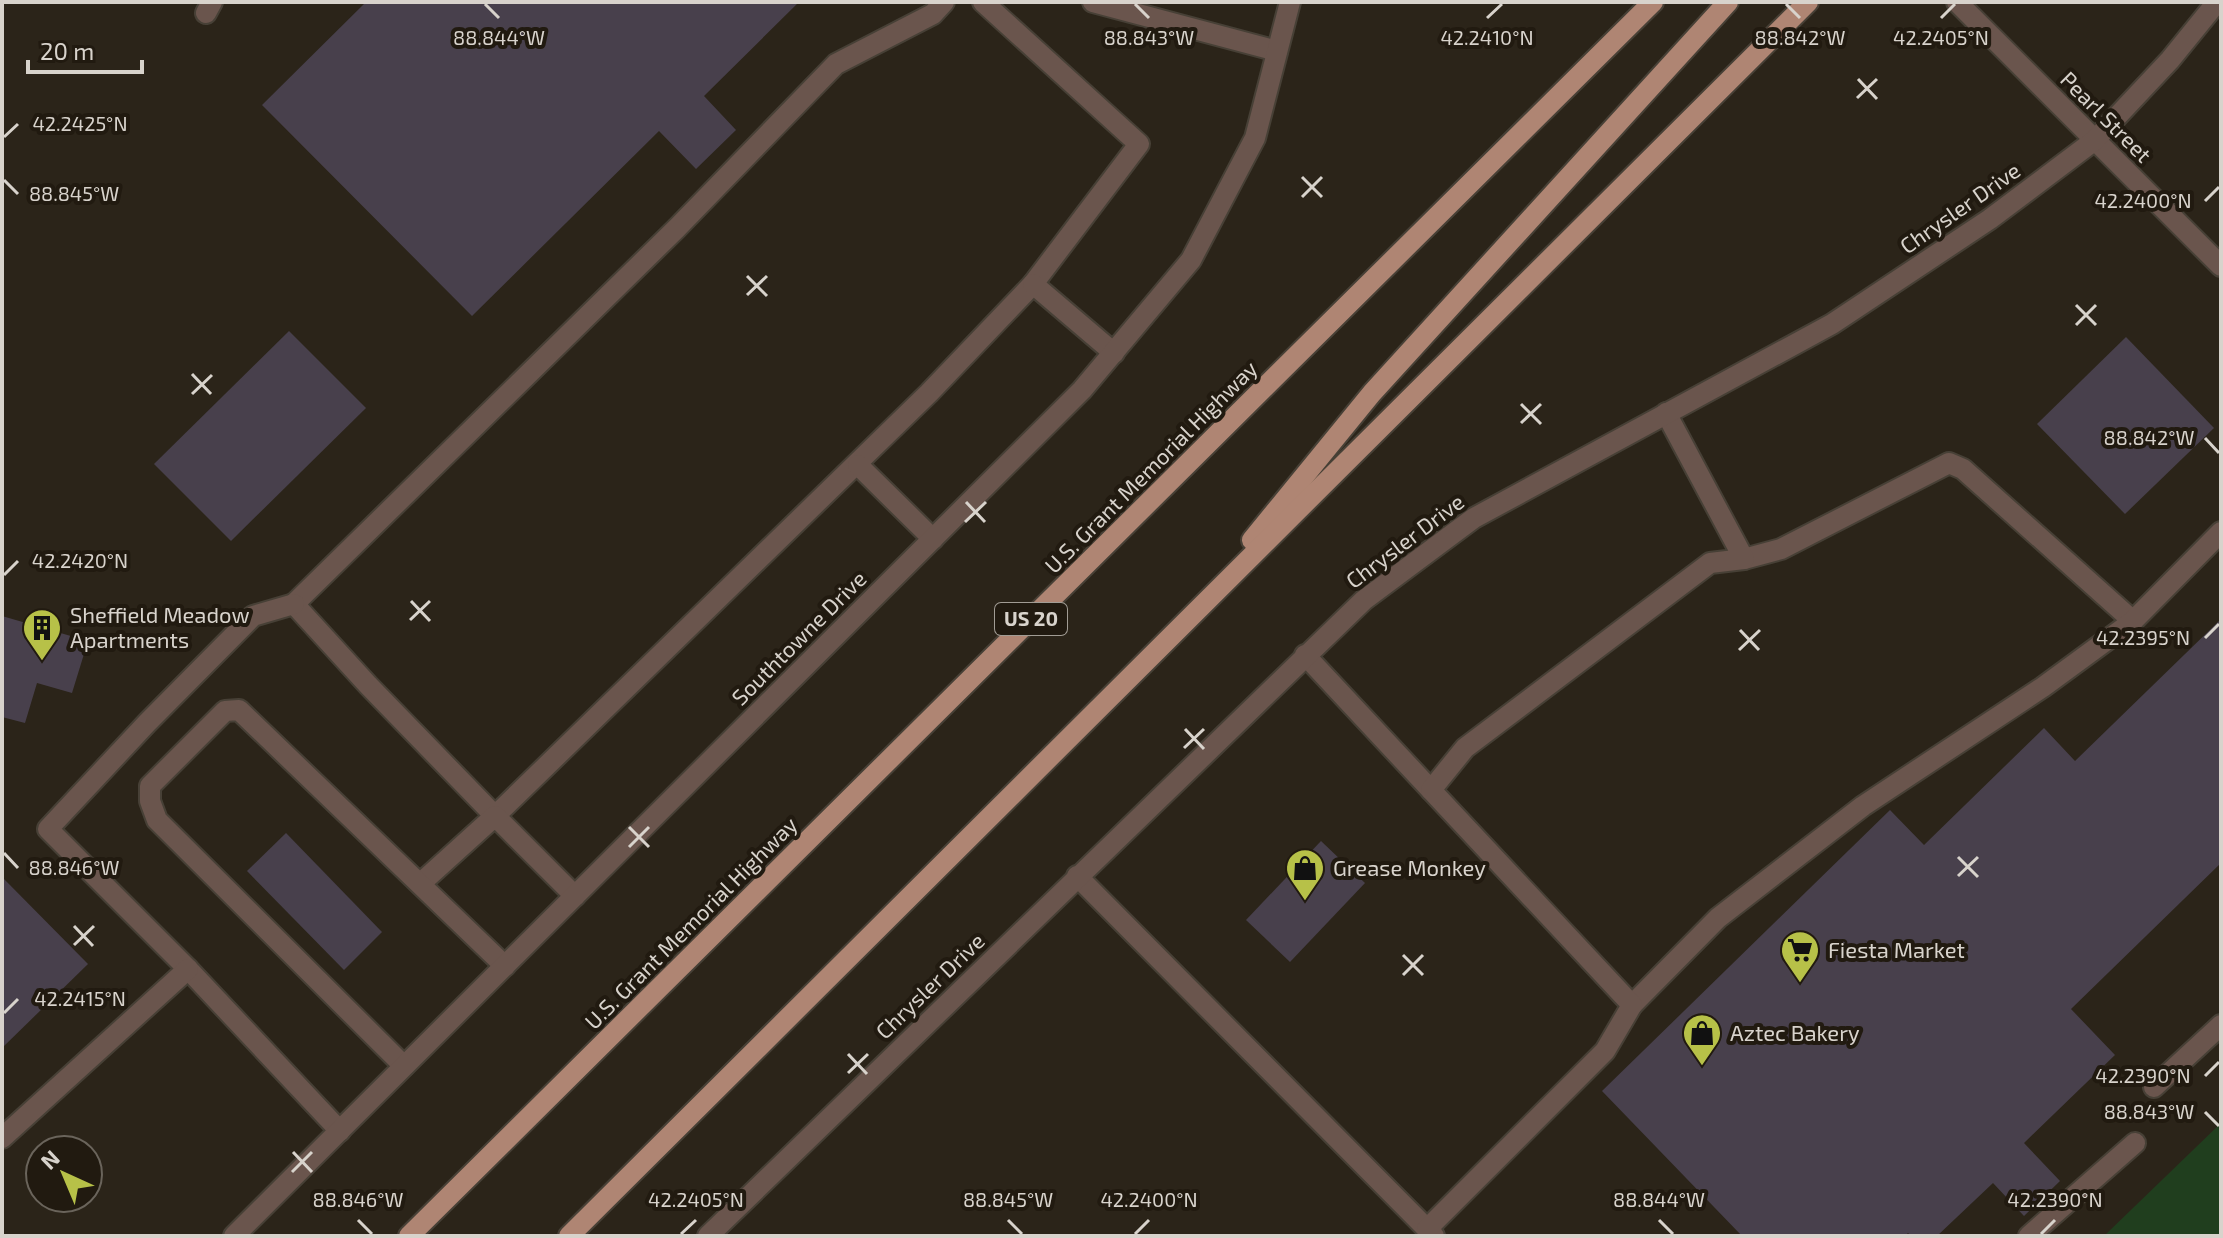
<svg xmlns="http://www.w3.org/2000/svg" width="2223" height="1238" viewBox="0 0 2223 1238" font-family="'Exo 2',sans-serif">
	<rect width="100%" height="100%" fill="#2b2419"/>
	<!-- green -->
	<polygon fill="#203e1e" points="2221,1123 2221,1236 2104,1236"/>
	<!-- building -->
	<g fill="#48404c">
		<polygon points="366,2 799,2 704,96 736,130 696,169 659,131 472,316 262,105"/>
		<polygon points="289,331 366,408 231,541 154,464"/>
		<polygon points="2126,337 2214,428 2125,514 2037,424"/>
		<polygon points="2,616 88,641 72,693 37,683 25,723 2,717"/>
		<polygon points="2221,619 2221,863 2071,1009 2115,1055 2024,1143 2060,1181 2024,1216 1993,1183 1937,1236 1911,1236 1908,1233 1905,1236 1742,1236 1602,1091 1890,810 1924,845 2044,728 2075,761"/>
		<polygon points="286,833 382,932 344,970 247,871"/>
		<polygon points="1321,841 1365,883 1290,962 1246,920"/>
		<polygon points="3,878 88,964 2,1048 2,879"/>
	</g>
	<g fill="none" stroke-linecap="round" stroke-linejoin="round">
		<defs>
			<g id="minor">
				<polyline points="944,2 933,14 836,64 677,228 294,604 368,685 495,816 929,393 1033,284 1139,144 983,2"/>
				<polyline points="1093,2 1277,51"/>
				<polyline points="1957,2 2221,266"/>
				<polyline points="206,13 212,2"/>
				<polyline points="1033,284 1114,353"/>
				<polyline points="858,465 933,539"/>
				<polyline points="1744,559 1781,549 1949,463 1963,469 2133,621"/>
				<polyline points="294,604 253,616 147,723 48,829 188,969 340,1131"/>
				<polyline points="1305,655 1431,790"/>
				<polyline points="1077,876 1434,1236"/>
				<polyline points="421,883 495,816 575,896"/>
				<polyline points="1632,1005 1718,918 1863,806 2043,687 2133,621 2221,532"/>
				<polyline points="404,1066 157,820 150,801 150,786 225,711 239,710 505,966"/>
				<polyline points="2154,1087 2221,1025"/>
				<polyline points="2,1138 188,969"/>
				<polyline points="1427,1229 1605,1051 1632,1005 1431,790 1465,748 1710,563 1744,559 1666,413"/>
				<polyline points="234,1236 1082,390 1191,260 1255,138 1290,2"/>
				<polyline points="708,1236 1364,600 1474,518 1832,324 1990,219 2095,140 2170,60 2217,2"/>
				<polyline points="2029,1236 2135,1143"/>
			</g>
			<g id="major">
				<polyline points="1252,540 1372,393 1728,2"/>
				<polyline points="409,1236 1653,2"/>
				<polyline points="569,1236 1808,2"/>
			</g>
		</defs>
		<!-- minor casing -->
		<use href="#minor" stroke="#474036" stroke-width="24"/>
		<!-- major casing -->
		<use href="#major" stroke="#474036" stroke-width="24"/>
		<!-- minor -->
		<use href="#minor" stroke="#6a554d" stroke-width="20"/>
		<!-- major -->
		<use href="#major" stroke="#af8573" stroke-width="20"/>
	</g>
	<!-- ticks -->
	<path fill="none" stroke="#d8d3cc" stroke-width="3" d="M485,4L499,18M1135,4L1149,18M1786,4L1800,18M1487,18L1502,4M1941,18L1955,4M1858,79L1877,99M1857,98L1877,79M4,137L18,124M1302,177L1322,197M4,180L18,194M1302,197L1322,177M2205,201L2219,187M747,276L767,296M747,295L767,276M2076,305L2096,325M2076,325L2096,305M192,374L211,394M192,394L212,375M1521,404L1541,424M1521,423L1541,404M2205,438L2219,453M966,502L985,522M965,522L986,502M4,575L18,561M411,601L430,621M410,620L430,601M1740,630L1759,650M2205,638L2219,624M1739,650L1760,630M1185,729L1204,749M1184,748L1204,729M629,827L649,847M629,847L649,827M4,853L18,868M1958,857L1978,877M1958,876L1978,857M74,926L93,946M74,945L94,926M1403,955L1423,975M1403,975L1423,955M4,1013L18,999M848,1054L867,1074M848,1073L868,1054M2205,1076L2219,1062M2205,1112L2219,1126M293,1152L312,1172M292,1172L312,1152M358,1220L372,1234M1008,1220L1022,1234M1659,1220L1673,1234M681,1234L696,1220M1135,1234L1149,1220M2041,1234L2055,1220"/>
	<!-- icons -->
	<defs>
		<symbol id="building-pin" viewBox="-11 -11 22 30"><path d="M0 17L-7.5 6A9.5 9.5 0 1 1 7.5 6Z" fill="#b7c148" stroke="#211a10"/><path d="M-4-6H4V6H1V3H-1V6H-4ZM-2.5-4.3h1.7v1.8h-1.7ZM.8-4.3h1.7v1.8H.8ZM-2.5-1h1.7V.8h-1.7ZM.8-1h1.7V.8H.8Z" fill="#111"/></symbol>
		<symbol id="shop-pin" viewBox="-11 -11 22 30"><path d="M0 17L-7.5 6A9.5 9.5 0 1 1 7.5 6Z" fill="#b7c148" stroke="#211a10"/><path d="M-5-2.5h2.3a2.7 3.5 0 0 1 5.4 0H5L5.5 6h-11ZM-1.5-2.5h3a1.5 2.3 0 0 0-3 0Z" fill="#111"/></symbol>
		<symbol id="supermarket-pin" viewBox="-11 -11 22 30"><path d="M0 17L-7.5 6A9.5 9.5 0 1 1 7.5 6Z" fill="#b7c148" stroke="#211a10"/><path d="M-6-5.5h2.5l.6 2H6L4.5 2H-2.5L-4.4-4H-6ZM-1.5 3.2a1.3 1.3 0 1 0 .1 0ZM3 3.2a1.3 1.3 0 1 0 .1 0Z" fill="#111"/></symbol>
	</defs>
	<g fill-rule="evenodd">
		<use href="#building-pin" x="20" y="606" width="44" height="60"/>
		<use href="#shop-pin" x="1283" y="846" width="44" height="60"/>
		<use href="#supermarket-pin" x="1778" y="928" width="44" height="60"/>
		<use href="#shop-pin" x="1680" y="1011" width="44" height="60"/>
	</g>
	<g text-anchor="middle" stroke-width="8" stroke-linejoin="round" paint-order="stroke">
		<!-- shield labels -->
		<rect fill="#211a10" stroke="#a19c94" stroke-width="2" x="995" y="603" width="72" height="32" rx="6"/>
		<g font-size="20" font-weight="bold" fill="#d8d3cc">
			<text x="1031" y="626">US 20</text>
		</g>
		<!-- street labels -->
		<g font-size="22" fill="#d8d3cc" stroke="#211a10">
			<text transform="translate(2106 117) rotate(45)" y="8">Pearl Street</text>
			<text transform="translate(1960 208) rotate(-35)" y="8">Chrysler Drive</text>
			<text transform="translate(1151 467) rotate(-45)" y="8">U.S. Grant Memorial Highway</text>
			<text transform="translate(1405 541) rotate(-37)" y="8">Chrysler Drive</text>
			<text transform="translate(799 638) rotate(-45)" y="8">Southtowne Drive</text>
			<text transform="translate(691 923) rotate(-45)" y="8">U.S. Grant Memorial Highway</text>
			<text transform="translate(930 986) rotate(-44)" y="8">Chrysler Drive</text>
		</g>
		<!-- poi labels -->
		<g font-size="22" fill="#d8d3cc" stroke="#211a10" text-anchor="start">
			<text x="70" y="623">Sheffield Meadow<tspan x="70" dy="25">Apartments</tspan></text>
			<text x="1333" y="876">Grease Monkey</text>
			<text x="1828" y="958">Fiesta Market</text>
			<text x="1730" y="1041">Aztec Bakery</text>
		</g>
	</g>
	<g font-size="20" text-anchor="middle" fill="#d8d3cc" stroke="#211a10" stroke-width="8" stroke-linejoin="round" paint-order="stroke">
		<text x="1487" y="45">42.2410°N</text>
		<text x="1941" y="45">42.2405°N</text>
		<text x="1800" y="45">88.842°W</text>
		<text x="499" y="45">88.844°W</text>
		<text x="1149" y="45">88.843°W</text>
		<text x="80" y="131">42.2425°N</text>
		<text x="74" y="201">88.845°W</text>
		<text x="2143" y="208">42.2400°N</text>
		<text x="2149" y="445">88.842°W</text>
		<text x="80" y="568">42.2420°N</text>
		<text x="2143" y="645">42.2395°N</text>
		<text x="74" y="875">88.846°W</text>
		<text x="80" y="1006">42.2415°N</text>
		<text x="2143" y="1083">42.2390°N</text>
		<text x="2149" y="1119">88.843°W</text>
		<text x="358" y="1207">88.846°W</text>
		<text x="1008" y="1207">88.845°W</text>
		<text x="1659" y="1207">88.844°W</text>
		<text x="696" y="1207">42.2405°N</text>
		<text x="1149" y="1207">42.2400°N</text>
		<text x="2055" y="1207">42.2390°N</text>
	</g>
	<!-- border -->
	<rect width="2223" height="1238" fill="none" stroke="#d8d3cc" stroke-width="8"/>
	<!-- north arrow -->
	<g transform="translate(64 1174) rotate(316)"><circle r="38" fill="#211a10" stroke="#6a645b" stroke-width="2"/>
	<path d="M0-6L14 30L0 20L-14 30Z" fill="#b7c148"/>
	<text y="-12" font-size="22" font-weight="bold" text-anchor="middle" fill="#d8d3cc">N</text>
	</g>
	<!-- scale -->
	<path d="M28 60v12h114v-12" fill="none" stroke="#d8d3cc" stroke-width="4"/>
	<text x="40" y="60" font-size="24" fill="#d8d3cc" stroke="#211a10" stroke-width="6" paint-order="stroke">20 m</text>
</svg>
